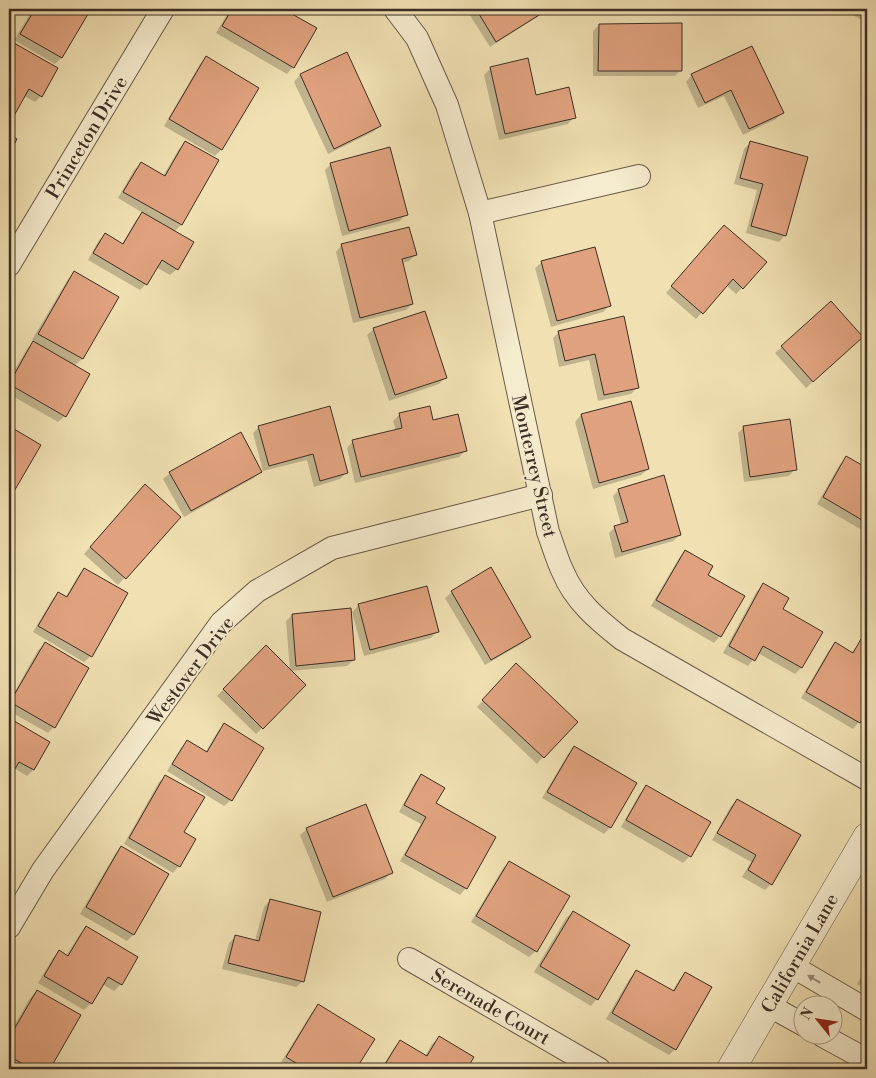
<svg xmlns="http://www.w3.org/2000/svg" width="876" height="1078" viewBox="0 0 876 1078" font-family="'Libre Bodoni',serif">
	<rect width="100%" height="100%" fill="#f0e0b2"/>
	<filter id="stains"><feTurbulence type="fractalNoise" baseFrequency=".004" numOctaves="4"/><feColorMatrix values="0 0 0 0 .2 0 0 0 0 .09 0 0 0 0 .02 0 0 0 .5 -.17"/></filter>
	<radialGradient id="worn" r=".72"><stop offset=".6" stop-color="#630" stop-opacity="0"/><stop offset="1" stop-color="#630" stop-opacity=".3"/></radialGradient>
	<!-- shadow -->
	<g fill="#0003">
		<polygon points="33,9 90,9 61,58 55,64 14,40"/>
		<polygon points="230,9 281,9 315,29 293,67 287,74 216,33"/>
		<polygon points="466,9 545,9 545,10 539,16 490,47"/>
		<polygon points="842,9 867,9 867,23"/>
		<polygon points="599,25 681,70 675,76 593,76 593,31"/>
		<polygon points="14,44 41,96 35,102 24,96 9,121 9,49"/>
		<polygon points="752,48 782,113 776,119 743,135 724,96 698,108 686,82 692,75"/>
		<polygon points="346,54 380,126 373,132 328,154 294,82 300,75"/>
		<polygon points="207,58 258,88 221,150 215,156 164,126 200,64"/>
		<polygon points="491,68 535,96 574,117 568,124 499,140 484,75"/>
		<polygon points="186,142 218,161 181,225 174,232 177,269 170,275 156,267 146,284 140,290 88,260 99,240 105,234 122,244 136,220 143,213 118,198 134,170 141,163 163,176 179,149"/>
		<polygon points="750,143 785,235 779,242 746,233 757,190 734,184 744,149"/>
		<polygon points="331,164 406,214 400,221 342,236 325,170"/>
		<polygon points="718,233 742,288 736,294 726,285 696,319 666,293"/>
		<polygon points="342,245 415,255 409,261 402,263 412,304 406,310 353,323 336,252"/>
		<polygon points="542,262 609,306 603,312 551,327 535,268"/>
		<polygon points="74,273 117,297 82,359 74,366 65,416 58,422 9,394 9,379 27,349 34,341 32,340 68,279"/>
		<polygon points="831,303 855,344 806,388 775,353"/>
		<polygon points="623,317 638,387 631,394 598,401 589,360 559,367 553,338 559,332"/>
		<polygon points="374,329 445,378 439,384 389,401 367,335"/>
		<polygon points="867,394 867,403 863,400"/>
		<polygon points="329,408 346,473 340,479 314,487 307,460 263,471 253,433 259,427"/>
		<polygon points="400,414 432,422 466,450 459,457 355,483 347,448 353,441 396,431 393,421"/>
		<polygon points="581,415 648,469 641,475 593,489 575,422"/>
		<polygon points="744,427 795,469 789,476 744,482 738,433"/>
		<polygon points="9,428 39,445 9,497"/>
		<polygon points="847,458 867,470 867,533 817,504 840,464"/>
		<polygon points="261,471 254,478 184,517 163,479 170,473"/>
		<polygon points="619,490 680,535 673,541 615,558 609,533 615,527 621,525 613,496"/>
		<polygon points="139,492 179,517 118,585 84,554"/>
		<polygon points="685,551 706,575 720,636 714,643 651,606 679,558"/>
		<polygon points="84,569 91,656 84,662 33,632 52,600 58,593 65,598 78,576"/>
		<polygon points="764,585 781,610 801,668 795,674 758,653 748,666 723,653 757,591"/>
		<polygon points="452,592 530,636 523,643 485,665 445,598"/>
		<polygon points="359,605 437,631 431,638 364,656 352,612"/>
		<polygon points="292,615 354,660 347,666 290,671 305,685 256,734 217,696 266,647 290,671 286,621"/>
		<polygon points="861,641 867,644 867,709 859,722 853,729 801,698 829,650 835,643 851,653"/>
		<polygon points="45,644 54,727 48,733 9,711 9,702 38,650"/>
		<polygon points="516,665 543,757 537,764 477,707"/>
		<polygon points="9,720 49,743 33,770 27,776 14,768 9,777"/>
		<polygon points="224,725 231,800 224,806 167,771 181,748 187,742 205,753 218,731"/>
		<polygon points="574,747 636,783 610,828 604,834 542,798 568,754"/>
		<polygon points="166,776 183,833 179,866 173,873 124,844 159,782"/>
		<polygon points="421,776 435,804 466,888 460,895 400,861 421,824 399,812 415,782"/>
		<polygon points="647,787 709,823 690,856 683,863 621,827 640,793"/>
		<polygon points="737,800 771,884 765,890 742,877 751,862 712,840 731,806"/>
		<polygon points="307,829 391,872 385,879 327,902 300,835"/>
		<polygon points="121,847 168,874 133,935 127,941 80,914 115,854"/>
		<polygon points="509,862 536,951 529,957 471,922 503,868"/>
		<polygon points="270,900 303,981 296,987 222,969 229,943 235,937 255,941 264,907"/>
		<polygon points="573,912 597,999 591,1006 534,972 566,918"/>
		<polygon points="86,928 137,957 121,984 114,991 102,984 91,1003 84,1010 38,983 53,958 59,952 66,956 80,934"/>
		<polygon points="867,965 867,990 857,984"/>
		<polygon points="637,971 672,992 679,980 685,973 675,1049 669,1055 606,1019 630,978"/>
		<polygon points="37,991 79,1016 49,1069 15,1069 9,1065 9,1035 30,998"/>
		<polygon points="318,1006 373,1039 355,1069 289,1069 280,1064 312,1012"/>
		<polygon points="439,1038 472,1058 466,1069 381,1069 394,1048 400,1041 425,1056 432,1044"/>
	</g>
	<!-- building -->
	<g fill="#e0a27e" stroke="#3c2e26">
		<polygon points="35,9 91,9 62,58 20,34"/>
		<polygon points="232,9 283,9 317,28 294,68 222,26"/>
		<polygon points="476,9 546,9 547,10 496,42"/>
		<polygon points="682,23 682,71 598,71 599,24"/>
		<polygon points="14,43 58,68 42,97 29,89 11,121 9,120 9,51"/>
		<polygon points="752,46 784,113 749,129 731,90 705,103 691,74"/>
		<polygon points="347,52 381,126 334,149 300,74"/>
		<polygon points="206,56 259,88 222,150 169,119"/>
		<polygon points="528,58 536,95 569,87 576,118 505,134 490,67"/>
		<polygon points="9,134 17,139 9,154"/>
		<polygon points="185,141 219,160 182,225 123,192 141,162 165,176"/>
		<polygon points="750,141 808,157 786,236 751,226 763,184 740,178"/>
		<polygon points="390,147 408,215 349,231 330,163"/>
		<polygon points="142,212 194,242 178,270 162,260 147,285 93,253 105,233 123,244"/>
		<polygon points="724,225 767,262 743,289 733,279 703,314 671,286"/>
		<polygon points="409,227 417,255 402,259 413,304 360,318 341,244"/>
		<polygon points="595,247 611,306 557,321 541,261"/>
		<polygon points="74,271 119,297 83,359 38,334"/>
		<polygon points="831,301 863,337 813,382 781,346"/>
		<polygon points="425,311 447,378 395,395 373,328"/>
		<polygon points="624,316 639,388 604,395 595,354 565,361 558,331"/>
		<polygon points="33,341 90,374 66,417 9,384"/>
		<polygon points="631,401 649,469 599,483 581,414"/>
		<polygon points="330,406 348,473 320,481 313,454 269,466 258,426"/>
		<polygon points="430,406 433,420 458,414 467,451 361,477 352,440 402,428 399,413"/>
		<polygon points="790,419 797,470 750,477 743,426"/>
		<polygon points="9,426 41,445 9,500"/>
		<polygon points="241,432 262,472 191,511 169,472"/>
		<polygon points="846,456 867,468 867,523 823,497"/>
		<polygon points="664,475 681,535 622,552 614,526 628,522 618,489"/>
		<polygon points="145,484 181,517 126,579 90,547"/>
		<polygon points="685,550 713,566 708,575 745,596 721,637 656,600"/>
		<polygon points="491,567 531,637 491,660 451,591"/>
		<polygon points="84,568 128,593 92,657 38,626 58,592 67,597"/>
		<polygon points="763,583 789,598 783,609 823,632 802,668 763,646 755,661 729,646"/>
		<polygon points="427,586 439,632 370,650 358,604"/>
		<polygon points="351,608 355,660 296,666 292,614"/>
		<polygon points="861,639 867,643 867,711 860,723 806,692 835,642 853,653"/>
		<polygon points="45,642 89,668 55,728 10,702"/>
		<polygon points="266,645 306,685 263,729 223,689"/>
		<polygon points="516,663 578,722 544,758 482,700"/>
		<polygon points="9,718 50,742 34,770 19,762 9,779"/>
		<polygon points="224,723 264,748 232,801 172,764 187,740 207,752"/>
		<polygon points="574,746 637,783 611,828 547,792"/>
		<polygon points="421,774 445,788 436,803 496,837 467,889 405,855 426,817 404,805"/>
		<polygon points="165,775 205,797 184,832 196,839 180,867 129,838"/>
		<polygon points="646,785 711,822 691,857 626,820"/>
		<polygon points="737,799 801,835 772,885 748,870 756,855 717,833"/>
		<polygon points="366,804 393,873 333,897 306,828"/>
		<polygon points="121,846 169,874 134,935 86,907"/>
		<polygon points="509,861 570,896 537,952 476,916"/>
		<polygon points="270,899 321,912 304,982 228,963 235,935 259,941"/>
		<polygon points="573,911 630,945 598,1000 540,966"/>
		<polygon points="86,926 138,957 122,985 108,977 92,1004 44,976 59,950 68,956"/>
		<polygon points="867,968 867,980 862,977"/>
		<polygon points="636,970 674,991 685,972 712,987 676,1050 612,1013"/>
		<polygon points="37,990 81,1015 50,1069 32,1069 9,1056 9,1038"/>
		<polygon points="318,1004 375,1039 356,1069 306,1069 286,1057"/>
		<polygon points="439,1036 474,1057 467,1069 382,1069 400,1040 427,1056"/>
	</g>
	<g fill="none" stroke-linecap="round" stroke-linejoin="round">
		<defs>
			<g id="minor">
				<path d="M395,9L417,38L447,105L480,213L548,532C553,545 557,560 563,572C575,601 598,620 622,639L867,779"/>
				<polyline points="480,213 639,176"/>
				<polyline points="9,265 163,9"/>
				<polyline points="9,927 43,870 221,623 257,591 332,548 541,495"/>
				<polyline points="409,959 599,1069"/>
				<polyline points="792,966 867,1010"/>
				<polyline points="768,1005 804,1025"/>
				<polyline points="823,1036 867,1060"/>
			</g>
			<polyline id="tertiary" points="731,1069 867,837"/>
		</defs>
		<!-- minor casing -->
		<use href="#minor" stroke="#695a49" stroke-width="24"/>
		<!-- tertiary casing -->
		<use href="#tertiary" stroke="#695a49" stroke-width="29"/>
		<!-- minor -->
		<use href="#minor" stroke="#f5ebcd" stroke-width="22"/>
		<!-- tertiary -->
		<use href="#tertiary" stroke="#f5ebcd" stroke-width="28"/>
	</g>
	<!-- one-way arrows -->
	<defs><path id="oneway-solid" d="M-6-.8H1V-3.2L6.5 0L1 3.2V.8H-6Z" transform="scale(1.25)"/></defs>
	<use fill="#988c7a" href="#oneway-solid" transform="translate(814 979) rotate(-149)"/>
	<g text-anchor="middle" stroke-width="4" stroke-linejoin="round" paint-order="stroke">
		<!-- street labels -->
		<g font-size="19" fill="#3c2e26" stroke="#f5ebcd">
			<text transform="translate(86 137) rotate(-59)" y="7">Princeton Drive</text>
			<text transform="translate(535 466) rotate(77)" y="7">Monterrey Street</text>
			<text transform="translate(190 670) rotate(-53)" y="7">Westover Drive</text>
			<text transform="translate(799 953) rotate(-60)" y="7">California Lane</text>
			<text transform="translate(491 1006) rotate(30)" y="7">Serenade Court</text>
		</g>
	</g>
	<!-- margin -->
	<rect width="876" height="1078" fill="none" stroke="#f0e0b2" stroke-width="30"/>
	<rect x="10" y="10" width="856" height="1058" fill="none" stroke="#3c2e26" stroke-width="2.5"/>
	<rect x="15" y="15" width="846" height="1048" fill="none" stroke="#3c2e26"/>
	<!-- north arrow -->
	<g transform="translate(818 1020) rotate(300)"><circle r="24" fill="#f5ebcd" stroke="#ab9f8a"/>
	<path d="M0-4L9 19L0 12L-9 19Z" fill="#8f2418"/>
	<text y="-8" font-size="14" font-weight="bold" text-anchor="middle" fill="#3c2e26">N</text>
	</g>
	<rect width="100%" height="100%" filter="url(#stains)"/>
	<rect width="100%" height="100%" fill="url(#worn)"/>
</svg>
